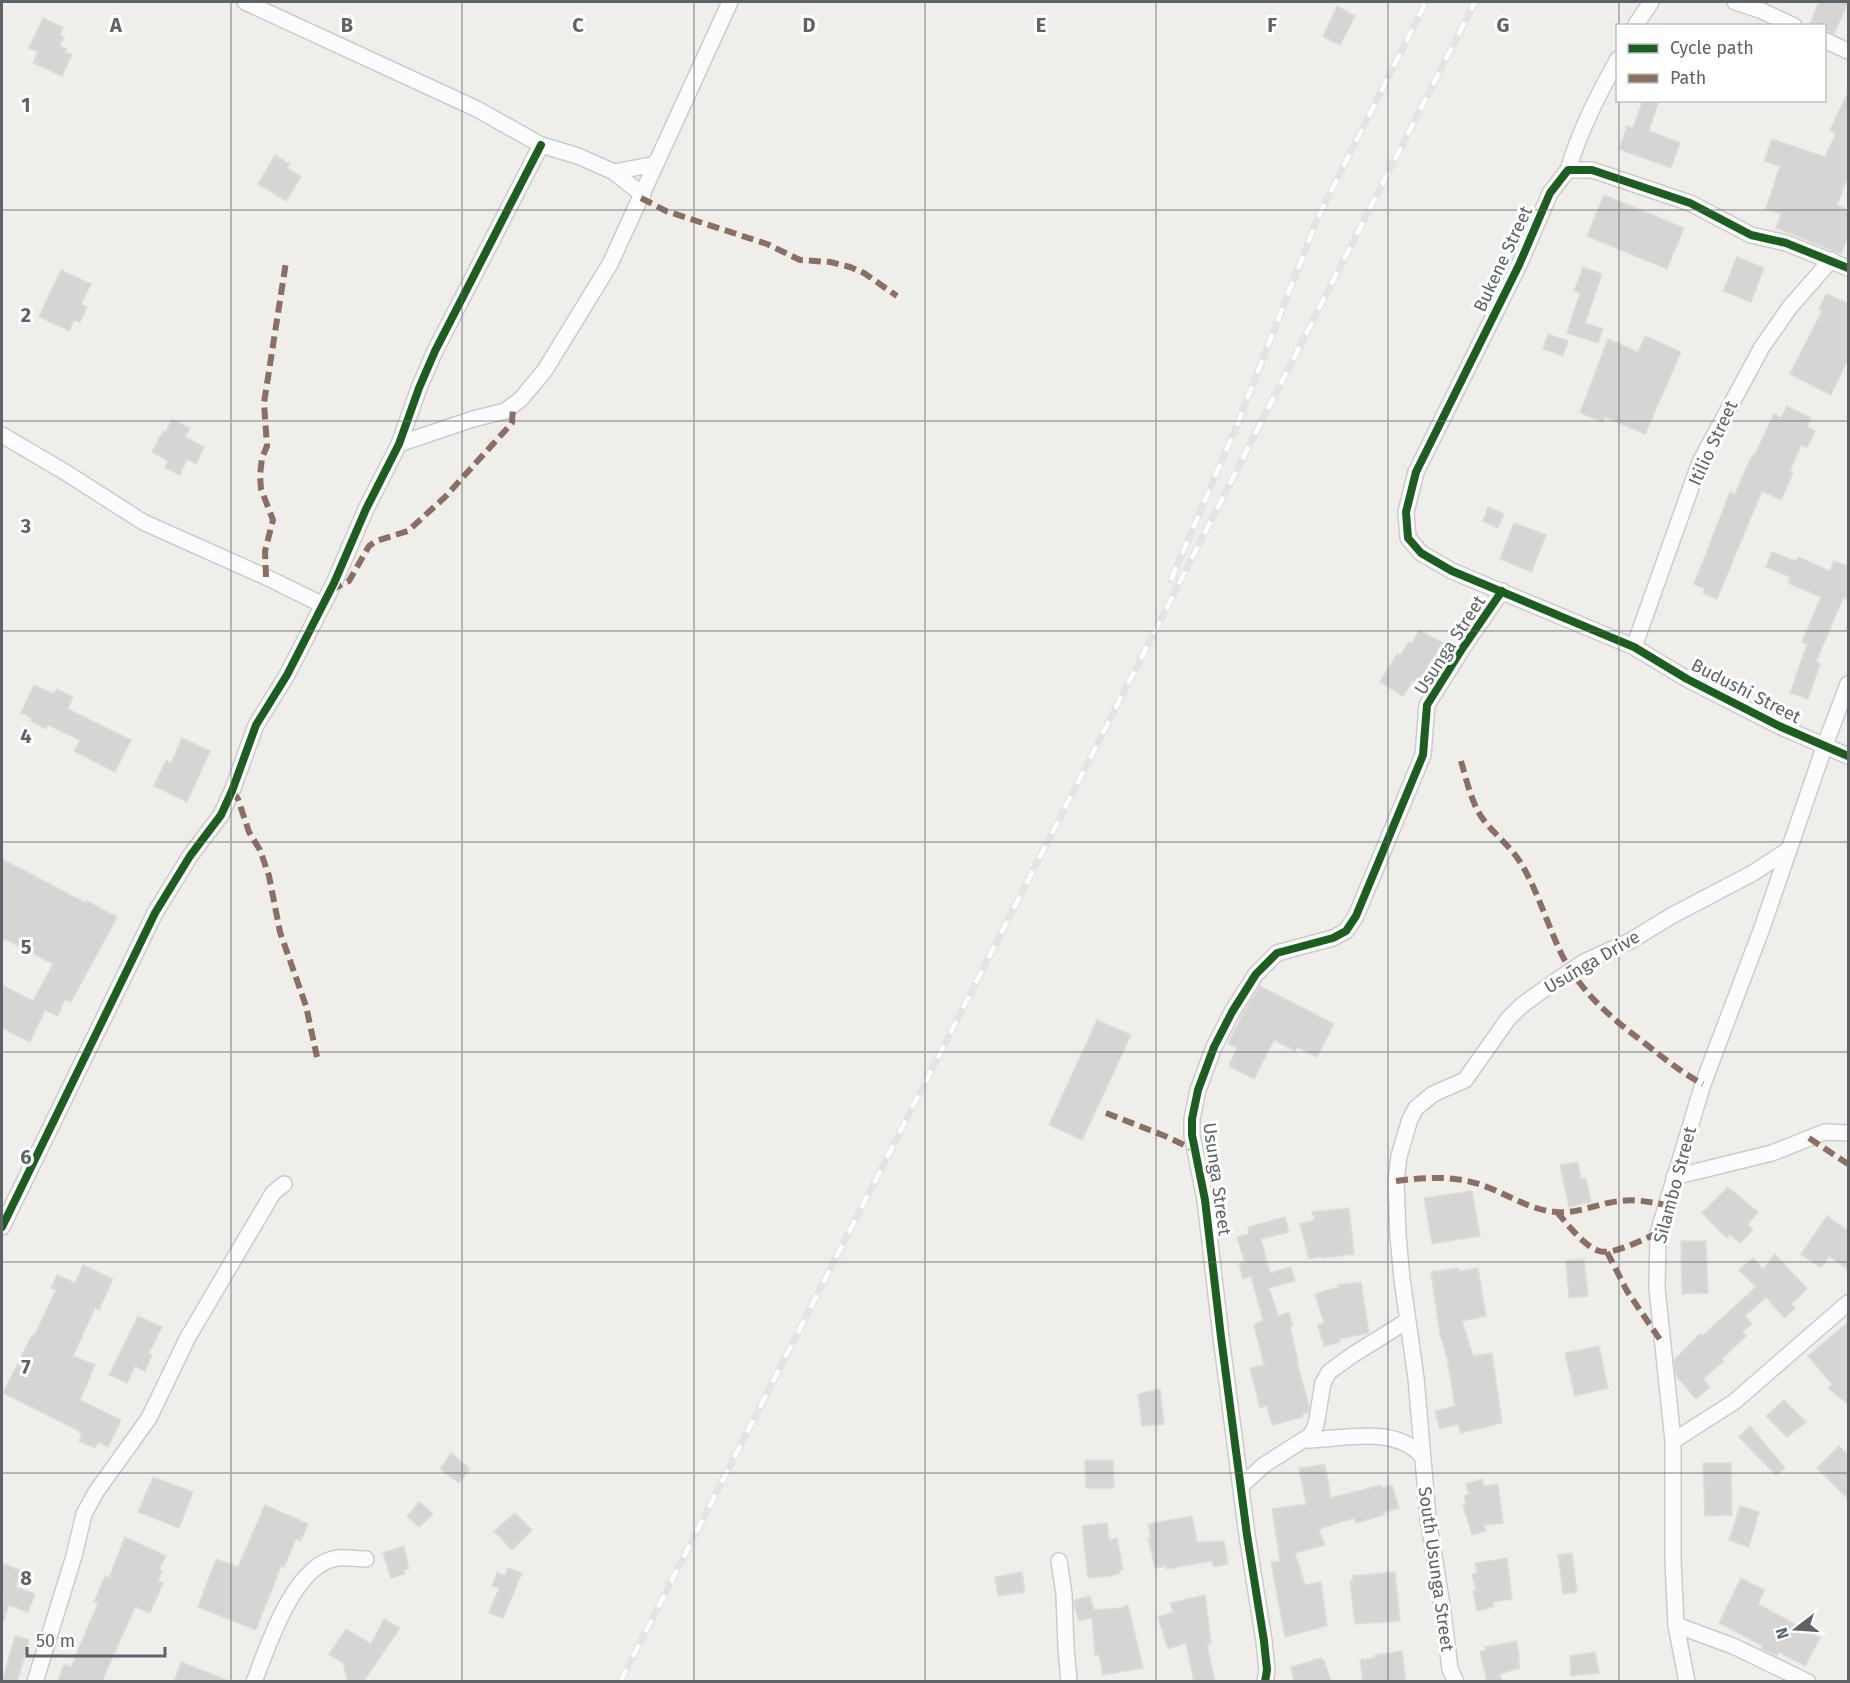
<svg xmlns="http://www.w3.org/2000/svg" width="1850" height="1683" viewBox="0 0 1850 1683" font-family="'Fira Sans',sans-serif">
	<rect width="100%" height="100%" fill="#efeeea"/>
	<!-- building -->
	<g fill="#d6d5d3" stroke="#deddd9" stroke-width="1.5">
		<polygon points="1819,2 1848,2 1834,34 1824,30 1824,26 1809,26"/>
		<polygon points="1337,6 1355,16 1340,45 1323,37"/>
		<polygon points="43,18 63,27 60,35 64,37 60,46 67,49 65,52 72,55 62,76 33,63 38,52 29,48"/>
		<polygon points="1848,92 1848,175 1837,205 1848,210 1848,237 1841,254 1776,228 1781,214 1766,209 1780,166 1764,161 1772,139 1825,157 1836,133 1830,130"/>
		<polygon points="1643,100 1659,100 1649,131 1680,143 1671,168 1619,149 1627,126 1633,128"/>
		<polygon points="275,155 290,164 287,168 301,177 286,201 258,184"/>
		<polygon points="1604,195 1684,228 1667,269 1587,236"/>
		<polygon points="1737,257 1764,268 1751,302 1723,291"/>
		<polygon points="1583,267 1602,274 1585,323 1603,329 1598,343 1567,333 1580,293 1574,291"/>
		<polygon points="61,270 91,284 81,304 87,307 80,322 74,320 69,331 39,317"/>
		<polygon points="1826,294 1848,303 1848,359 1831,395 1790,374 1822,311 1819,310"/>
		<polygon points="1548,334 1568,341 1563,356 1543,349"/>
		<polygon points="1645,336 1681,352 1645,434 1605,417 1603,422 1580,413 1608,339 1638,352"/>
		<polygon points="1787,406 1811,418 1807,427 1815,431 1807,448 1801,445 1790,471 1793,473 1781,500 1762,491 1717,599 1703,593 1705,589 1694,584 1730,492 1735,494 1752,455 1754,456 1774,414 1781,418"/>
		<polygon points="172,419 190,428 185,437 204,447 196,464 187,459 180,475 165,468 168,461 152,452 163,431 166,432"/>
		<polygon points="1488,507 1504,514 1498,528 1483,521"/>
		<polygon points="1514,523 1546,535 1532,572 1500,559"/>
		<polygon points="1772,552 1796,561 1798,557 1830,571 1834,561 1848,566 1848,591 1846,599 1843,598 1816,662 1820,664 1808,699 1790,693 1807,644 1802,642 1821,597 1788,583 1790,577 1766,567"/>
		<polygon points="1419,630 1443,643 1417,683 1413,681 1403,696 1380,682 1397,654 1400,656 1409,642 1412,644"/>
		<polygon points="34,685 54,694 57,689 73,697 68,709 131,740 115,772 74,751 80,740 48,725 46,729 31,721 32,718 21,713"/>
		<polygon points="182,738 210,751 187,802 154,786 166,760 171,763"/>
		<polygon points="2,859 86,903 87,901 117,917 71,1002 65,999 58,1016 45,1010 30,1042 2,1028 2,985 33,1001 53,964 7,940 2,940"/>
		<polygon points="1260,986 1334,1024 1317,1057 1297,1047 1295,1051 1274,1040 1254,1079 1229,1066 1237,1048 1228,1044 1243,1013"/>
		<polygon points="1097,1020 1131,1035 1082,1140 1049,1125"/>
		<polygon points="1578,1162 1581,1179 1585,1178 1587,1182 1591,1202 1569,1207 1560,1165"/>
		<polygon points="1728,1187 1758,1212 1748,1224 1753,1230 1740,1243 1730,1234 1727,1238 1702,1213"/>
		<polygon points="1472,1191 1480,1236 1432,1244 1424,1198"/>
		<polygon points="1349,1208 1354,1254 1322,1258 1321,1256 1309,1259 1300,1224 1315,1220 1312,1212"/>
		<polygon points="1827,1216 1848,1231 1848,1269 1829,1256 1821,1268 1801,1254"/>
		<polygon points="1285,1217 1289,1232 1261,1239 1270,1273 1291,1267 1295,1281 1269,1288 1278,1316 1289,1312 1293,1326 1290,1327 1298,1361 1297,1362 1309,1406 1308,1413 1302,1414 1303,1417 1272,1425 1267,1406 1260,1408 1250,1368 1264,1365 1254,1325 1263,1320 1251,1276 1243,1279 1239,1264 1245,1263 1237,1237 1249,1234 1248,1227"/>
		<polygon points="1681,1241 1706,1241 1708,1293 1682,1294"/>
		<polygon points="1775,1254 1807,1289 1791,1304 1795,1308 1784,1318 1766,1297 1745,1316 1752,1324 1742,1332 1746,1336 1722,1359 1724,1361 1703,1379 1710,1387 1696,1399 1676,1376 1674,1360 1700,1334 1702,1336 1756,1287 1739,1270 1753,1258 1763,1269"/>
		<polygon points="1584,1259 1588,1296 1569,1298 1566,1261"/>
		<polygon points="83,1265 113,1279 99,1310 95,1308 73,1356 95,1365 80,1400 121,1420 108,1447 98,1442 95,1448 79,1441 82,1434 77,1430 3,1393 32,1335 34,1336 56,1290 51,1288 57,1275 75,1283"/>
		<polygon points="1458,1268 1459,1271 1478,1268 1486,1316 1462,1321 1473,1356 1492,1353 1502,1423 1461,1433 1458,1424 1440,1429 1435,1411 1455,1406 1447,1358 1440,1334 1431,1272"/>
		<polygon points="1361,1282 1369,1333 1339,1339 1340,1342 1324,1346 1318,1325 1324,1323 1315,1294 1338,1287 1338,1285"/>
		<polygon points="138,1316 162,1327 149,1353 152,1355 145,1371 135,1366 127,1383 109,1375"/>
		<polygon points="1848,1322 1848,1404 1828,1388 1832,1384 1808,1356"/>
		<polygon points="1599,1346 1608,1388 1575,1396 1565,1353"/>
		<polygon points="1160,1389 1164,1424 1142,1426 1138,1394"/>
		<polygon points="1784,1400 1806,1422 1787,1437 1766,1416"/>
		<polygon points="1750,1426 1785,1468 1776,1475 1739,1437"/>
		<polygon points="1839,1446 1848,1455 1848,1499 1817,1468"/>
		<polygon points="451,1453 470,1469 459,1483 440,1469"/>
		<polygon points="1085,1460 1113,1460 1114,1488 1086,1488"/>
		<polygon points="1703,1463 1731,1463 1732,1515 1705,1516"/>
		<polygon points="1325,1464 1331,1498 1381,1485 1382,1488 1392,1485 1399,1508 1383,1513 1384,1515 1356,1523 1354,1518 1319,1529 1325,1545 1295,1553 1305,1585 1321,1582 1327,1626 1285,1637 1271,1562 1280,1561 1272,1509 1306,1504 1299,1468"/>
		<polygon points="153,1477 193,1492 179,1528 138,1512"/>
		<polygon points="1482,1479 1484,1486 1498,1484 1503,1523 1484,1525 1486,1531 1472,1535 1463,1505 1466,1504 1464,1496 1469,1494 1466,1484"/>
		<polygon points="419,1502 433,1514 419,1527 407,1516"/>
		<polygon points="265,1505 308,1524 301,1541 296,1539 284,1567 281,1566 256,1630 198,1607 216,1559 238,1567"/>
		<polygon points="1740,1506 1759,1512 1749,1547 1729,1540"/>
		<polygon points="515,1513 532,1530 512,1550 494,1531"/>
		<polygon points="1192,1516 1197,1542 1224,1541 1228,1564 1214,1567 1212,1561 1166,1569 1166,1566 1155,1568 1148,1538 1151,1538 1148,1524"/>
		<polygon points="1107,1523 1109,1540 1117,1538 1123,1569 1119,1570 1120,1573 1110,1576 1088,1578 1082,1526"/>
		<polygon points="125,1537 166,1556 159,1570 162,1571 158,1581 163,1583 150,1613 135,1607 103,1679 105,1682 58,1682 64,1664 71,1667 98,1603 94,1602 105,1576 109,1578"/>
		<polygon points="404,1546 409,1569 404,1570 405,1574 391,1578 383,1553"/>
		<polygon points="1572,1553 1577,1592 1563,1594 1558,1555"/>
		<polygon points="1507,1558 1512,1599 1493,1602 1494,1607 1477,1611 1473,1591 1476,1590 1472,1574 1477,1573 1475,1563"/>
		<polygon points="2,1563 22,1571 16,1587 35,1594 28,1612 9,1605 3,1622"/>
		<polygon points="508,1568 522,1573 503,1618 489,1613 499,1588 492,1586 497,1572 505,1576"/>
		<polygon points="1022,1572 1025,1592 998,1596 995,1577"/>
		<polygon points="1395,1572 1400,1621 1355,1624 1350,1581 1354,1580 1352,1576"/>
		<polygon points="1741,1578 1765,1590 1758,1604 1820,1638 1805,1666 1779,1652 1777,1656 1761,1649 1763,1646 1719,1623"/>
		<polygon points="1205,1595 1211,1644 1207,1645 1215,1682 1194,1682 1186,1643 1168,1649 1158,1617 1173,1612 1170,1603"/>
		<polygon points="1090,1596 1094,1610 1120,1608 1128,1605 1143,1668 1103,1675 1099,1655 1095,1655 1092,1618 1079,1621 1074,1605 1074,1600"/>
		<polygon points="384,1619 400,1628 363,1682 348,1682 343,1663 329,1654 346,1629 371,1644"/>
		<polygon points="15,1636 29,1640 17,1682 2,1682"/>
		<polygon points="1516,1641 1520,1659 1518,1659 1520,1668 1500,1674 1502,1682 1487,1682 1480,1652 1486,1650 1485,1647"/>
		<polygon points="1402,1651 1406,1682 1363,1682 1360,1660 1375,1658 1375,1655"/>
		<polygon points="1595,1652 1599,1673 1571,1676 1570,1656"/>
		<polygon points="1321,1658 1322,1661 1324,1660 1331,1682 1294,1682 1291,1667"/>
		<polygon points="181,1662 229,1681 228,1682 174,1682"/>
	</g>
	<g fill="none" stroke-linecap="round" stroke-linejoin="round">
		<defs>
			<g id="street">
				<polyline points="245,2 477,109 541,145 578,156 614,172 643,195"/>
				<polyline points="1735,2 1760,10 1794,26"/>
				<polyline points="1635,26 1651,2"/>
				<polyline points="1824,40 1848,51"/>
				<path d="M1568,170C1580,130 1598,95 1618,59"/>
				<polyline points="614,172 656,164"/>
				<polyline points="1848,268 1786,243 1751,235 1690,203 1592,170 1568,170 1550,193 1519,265 1416,472 1406,512 1408,538 1421,553 1452,571 1634,647 1687,679 1779,726 1848,756"/>
				<polyline points="2,435 65,472 143,522 266,577 323,605"/>
				<polyline points="399,444 473,419 505,411 521,399 545,370 610,264 730,2"/>
				<polyline points="1634,647 1700,462 1762,347 1790,307 1831,260"/>
				<polyline points="1674,1177 1772,1153 1825,1132 1848,1133"/>
				<polyline points="2,1227 155,913 190,856 221,815 232,791 256,725 287,675 334,583 366,509 399,444 419,388 435,351 541,145"/>
				<path d="M1306,1440C1342,1439 1395,1425 1422,1456"/>
				<polyline points="1673,1441 1734,1402 1848,1303"/>
				<polyline points="1241,1486 1264,1465 1311,1435 1316,1425 1323,1383 1329,1372 1354,1354 1407,1321"/>
				<polyline points="1059,1561 1064,1594 1066,1648 1069,1682"/>
				<polyline points="1676,1625 1733,1646 1808,1682"/>
				<polyline points="35,1682 74,1556 84,1514 96,1492 149,1418 188,1337 273,1193 284,1184"/>
				<path d="M254,1682C268,1646 294,1563 338,1558C347,1557 357,1559 366,1559"/>
				<polyline points="1265,1682 1267,1670 1264,1641 1247,1535 1221,1337 1205,1200 1192,1135 1192,1119 1198,1090 1214,1047 1232,1012 1256,974 1277,953 1333,938 1346,931 1356,916 1423,755 1427,705 1462,649 1502,591"/>
				<polyline points="1456,1682 1450,1669 1443,1612 1428,1518 1416,1378 1402,1279 1398,1236 1396,1181 1399,1156 1410,1119 1416,1108 1433,1094 1465,1080 1508,1019 1521,1006 1547,987 1584,962 1630,941 1673,915 1753,873 1788,850"/>
				<polyline points="1687,1682 1676,1625 1673,1561 1673,1441 1657,1288 1658,1233 1703,1084 1762,928 1825,745 1848,684"/>
			</g>
		</defs>
		<!-- street casing -->
		<use href="#street" stroke="#cbcccc" stroke-width="18"/>
		<!-- street -->
		<use href="#street" stroke="#fdfcfc" stroke-width="15"/>
		<defs>
			<g id="rail">
				<polyline points="1171,580 1237,425 1318,217 1426,2"/>
				<polyline points="620,1682 1475,2"/>
			</g>
		</defs>
		<!-- rail casing -->
		<use href="#rail" stroke="#e4e4e4" stroke-width="7"/>
		<!-- rail -->
		<use href="#rail" stroke="#fff" stroke-width="4.5" stroke-dasharray="14" stroke-linecap="butt"/>
		<!-- quiet -->
		<g stroke="#8d6e63" stroke-width="6" stroke-dasharray="12 6" stroke-linecap="butt">
			<polyline points="641,198 666,211 767,244 800,260 830,262 850,267 864,273 897,296"/>
			<polyline points="266,577 265,551 273,520 261,489 260,475 262,458 267,446 264,403 286,262"/>
			<polyline points="331,590 349,581 369,546 376,541 408,531 445,497 512,423 513,407"/>
			<path d="M1461,761C1466,778 1470,797 1479,813C1490,832 1510,844 1522,865C1539,894 1548,927 1563,957C1583,995 1614,1020 1647,1045C1665,1059 1682,1073 1703,1084"/>
			<polyline points="232,791 238,799 249,832 260,850 269,876 280,932 306,1006 317,1057"/>
			<polyline points="1106,1113 1165,1136 1195,1150"/>
			<polyline points="1809,1138 1848,1164"/>
			<path d="M1396,1181C1427,1177 1457,1175 1487,1187C1511,1196 1530,1210 1556,1212C1579,1214 1598,1203 1620,1201C1636,1199 1650,1202 1666,1205"/>
			<path d="M1557,1212C1568,1225 1583,1245 1599,1251C1613,1256 1645,1238 1658,1233"/>
			<polyline points="1607,1252 1627,1291 1663,1344"/>
		</g>
		<defs>
			<g id="cycleway">
				<polyline points="1848,268 1786,243 1751,235 1690,203 1592,170 1568,170 1550,193 1519,265 1416,472 1406,512 1408,538 1421,553 1452,571 1634,647 1687,679 1779,726 1848,756"/>
				<polyline points="2,1227 155,913 190,856 221,815 232,791 256,725 287,675 334,583 366,509 399,444 419,388 435,351 541,145"/>
				<polyline points="1265,1682 1267,1670 1264,1641 1247,1535 1221,1337 1205,1200 1192,1135 1192,1119 1198,1090 1214,1047 1232,1012 1256,974 1277,953 1333,938 1346,931 1356,916 1423,755 1427,705 1462,649 1502,591"/>
			</g>
		</defs>
		<!-- cycleway casing -->
		<use href="#cycleway" stroke="#fff" stroke-width="11"/>
		<!-- cycleway -->
		<use href="#cycleway" stroke="#1b5e20" stroke-width="8"/>
	</g>
	<!-- grid -->
	<path fill="none" stroke="#5f6368" stroke-width="1.5" stroke-opacity="0.55" d="M231,2V1682M462,2V1682M694,2V1682M925,2V1682M1156,2V1682M1388,2V1682M1619,2V26M1619,100V1682M2,210H1848M2,421H1848M2,631H1848M2,842H1848M2,1052H1848M2,1262H1848M2,1473H1848"/>
	<g text-anchor="middle" stroke-width="6" stroke-linejoin="round" paint-order="stroke">
		<!-- street labels -->
		<g font-size="18" fill="#5f6368" stroke="#fff">
			<text transform="translate(1503 259) rotate(-65)" y="6">Bukene Street</text>
			<text transform="translate(1713 443) rotate(-65)" y="6">Itilio Street</text>
			<text transform="translate(1450 645) rotate(-57)" y="6">Usunga Street</text>
			<text transform="translate(1746 691) rotate(27)" y="6">Budushi Street</text>
			<text transform="translate(1592 962) rotate(-30)" y="6">Usunga Drive</text>
			<text transform="translate(1217 1179) rotate(82)" y="6">Usunga Street</text>
			<text transform="translate(1675 1185) rotate(-75)" y="6">Silambo Street</text>
			<text transform="translate(1436 1569) rotate(82)" y="6">South Usunga Street</text>
		</g>
	</g>
	<g font-size="20" text-anchor="middle" font-weight="bold" fill="#5f6368" stroke="#fff" stroke-width="6" stroke-linejoin="round" paint-order="stroke">
		<text x="116" y="32">A</text>
		<text x="347" y="32">B</text>
		<text x="578" y="32">C</text>
		<text x="809" y="32">D</text>
		<text x="1041" y="32">E</text>
		<text x="1272" y="32">F</text>
		<text x="1503" y="32">G</text>
		<text x="26" y="112">1</text>
		<text x="26" y="322">2</text>
		<text x="26" y="533">3</text>
		<text x="26" y="743">4</text>
		<text x="26" y="954">5</text>
		<text x="26" y="1164">6</text>
		<text x="26" y="1374">7</text>
		<text x="26" y="1585">8</text>
	</g>
	<!-- border -->
	<rect width="1850" height="1683" fill="none" stroke="#5f6368" stroke-width="6"/>
	<!-- legend -->
	<rect x="1616" y="24" width="210" height="78" fill="#ffffff" stroke="#bfc1c3" stroke-width="1.5"/>
	<rect x="1628" y="44" width="30" height="9" fill="#1b5e20" stroke="#bfc1c3" stroke-width="1.5"/>
	<text x="1670" y="54" font-size="18" fill="#5f6368">Cycle path</text>
	<rect x="1628" y="74" width="30" height="9" fill="#8d6e63" stroke="#bfc1c3" stroke-width="1.5"/>
	<text x="1670" y="84" font-size="18" fill="#5f6368">Path</text>
	<!-- north arrow -->
	<g transform="translate(1796 1629) rotate(253)" stroke="#ffffff" stroke-width="4.5" paint-order="stroke">
	<path d="M0-4.5L10 22L0 15L-10 22Z" fill="#5f6368"/>
	<text y="-9" font-size="16" font-weight="bold" text-anchor="middle" fill="#5f6368">N</text>
	</g>
	<!-- scale -->
	<path d="M27 1647v9h138v-9" fill="none" stroke="#5f6368" stroke-width="3"/>
	<text x="36" y="1647" font-size="18" fill="#5f6368" stroke="#ffffff" stroke-width="4.5" paint-order="stroke">50 m</text>
</svg>
